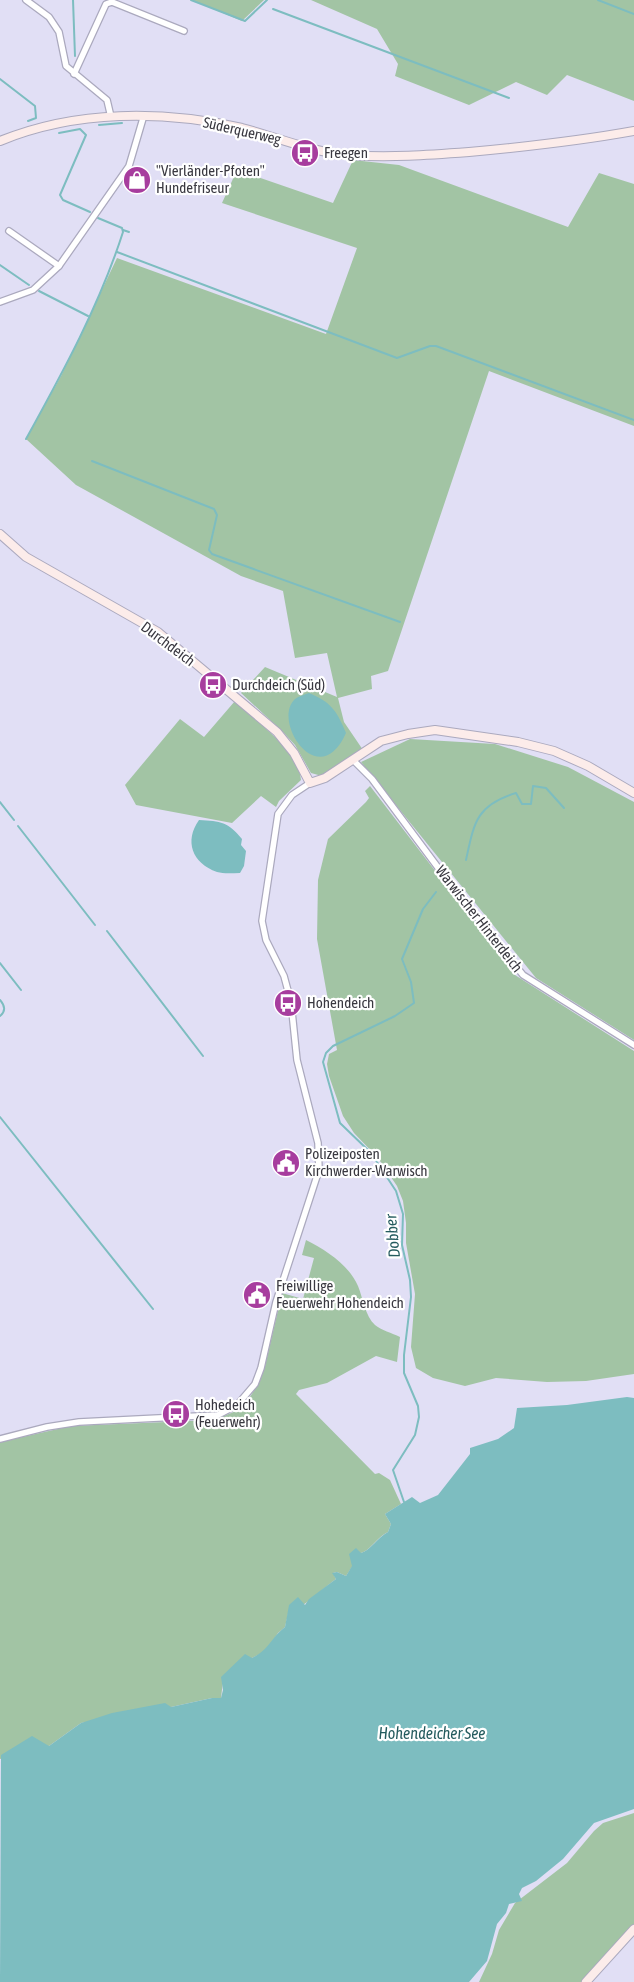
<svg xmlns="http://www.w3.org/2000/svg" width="634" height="1982" viewBox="0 0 634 1982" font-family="'Asap Condensed',sans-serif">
	<rect width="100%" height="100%" fill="#e1dff5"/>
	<!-- green -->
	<g fill="#a2c4a4">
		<polygon points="192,0 264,0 242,21"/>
		<polygon points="311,0 634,0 634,101 567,75 547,95 516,82 469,105 395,76 398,64 377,29"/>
		<polygon points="353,160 399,165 568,227 599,173 634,184 634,426 489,371 388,671 371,676 372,689 338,698 344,722 363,750 322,776 311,773 295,745 283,732 241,693 265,667 337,697 327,653 295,658 283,591 241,576 76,485 26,439 61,376 117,258 326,334 357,248 222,203 237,170 333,203"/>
		<path d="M235,701C254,719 299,752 301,780L279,801L276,807L261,796L232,823L136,805L125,785L180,719L204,737Z"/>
		<polygon points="410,739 495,744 568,767 634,802 634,1040 536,978 361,762"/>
		<polygon points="370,786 515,975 634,1051 634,1374 586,1381 547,1382 496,1378 465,1386 433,1378 416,1368 411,1347 415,1294 406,1243 406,1223 403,1201 397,1186 378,1158 354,1133 343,1116 329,1076 327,1064 329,1054 337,1050 317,939 318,880 328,839 366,802 369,798 365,791"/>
		<path d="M306,1240C326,1250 349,1265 358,1286C363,1298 365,1316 375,1325C381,1330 392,1333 400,1337L397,1362L376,1356L327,1383L299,1390L296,1394L375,1474L379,1473L390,1480L401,1504L385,1514L391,1524L388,1532C377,1537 371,1550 361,1553L346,1576L337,1572L333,1573L336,1579C320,1591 306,1605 288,1614L285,1627L278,1633L266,1651L252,1658L223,1681L221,1698H212L171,1707L81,1723L49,1746L0,1759V1442L71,1426L214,1420L236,1411L246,1403L259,1383L265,1366L282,1293L303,1299L314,1258L302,1255Z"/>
		<polygon points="634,1813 634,1926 585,1982 479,1982 492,1954 499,1930 515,1903 567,1863 594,1831 603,1823"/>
	</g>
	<!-- water -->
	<g fill="#7dbdc0">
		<path d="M309,693C331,702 337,711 346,733C319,794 271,721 295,699C299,696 304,695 309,693Z"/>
		<path d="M199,820C221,821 228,822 242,839L241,845L246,851L244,866L240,873C233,873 224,874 217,872C192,863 184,841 199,820Z"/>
		<path d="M627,1397L634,1398V1809L594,1823L563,1859L536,1881L522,1888L519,1894L522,1901L509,1904L506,1913L497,1924L487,1961L469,1982H0L1,1755L32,1736L49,1746L81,1723L112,1713L165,1703L171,1707L212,1698H221L223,1690L221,1677L245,1654L252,1658C271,1648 269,1640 285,1627L289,1605L298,1597L305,1605L309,1599L336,1579L332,1573L337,1572L346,1576L352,1566L349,1554L356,1548L361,1553C371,1550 378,1537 388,1532L391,1524L385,1514L412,1497L420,1503L438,1495L470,1454V1448L498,1439L514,1428L517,1408L567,1405Z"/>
	</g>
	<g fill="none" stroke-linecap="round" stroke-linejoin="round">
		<!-- stream -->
		<g stroke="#7dbdc0" stroke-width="2">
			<polyline points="73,0 75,56"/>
			<polyline points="191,0 245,21 267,0"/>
			<polyline points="598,0 634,14"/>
			<polyline points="273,9 509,98"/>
			<polyline points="0,79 35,106 36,118 28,121"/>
			<polyline points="99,125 122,123"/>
			<polyline points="59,133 80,129 86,135 60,195 63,200 90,212"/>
			<polyline points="123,230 129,232"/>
			<polyline points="117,252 397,358 430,346 436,346 634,420"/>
			<polyline points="0,265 29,285"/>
			<polyline points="39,291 88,316"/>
			<path d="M26,439C63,372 100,304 123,232L122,228L98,218"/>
			<polyline points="92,461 214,509 217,515 209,550 212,554 400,622"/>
			<polyline points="0,802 14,820"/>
			<polyline points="18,826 95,925"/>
			<path d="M466,860C474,823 476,805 516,793L522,804H531L533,786L546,788L564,808"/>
			<polyline points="107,931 203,1056"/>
			<polyline points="0,963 21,990"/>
			<path d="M0,1000C5,1006 6,1011 0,1016"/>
			<polyline points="0,1117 153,1309"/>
			<polyline points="404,1502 393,1470 415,1435 419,1417 418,1406 404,1373 404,1355 411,1297 410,1280 402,1245 403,1214 396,1191 371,1153 340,1123 323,1062 326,1053 333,1046 395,1016 414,1003 411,982 402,959 423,909 436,892"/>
		</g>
		<defs>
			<g id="street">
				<polyline points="26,0 49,17 59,32 66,66 107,100 111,117"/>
				<polyline points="74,74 106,4 112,2 184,31"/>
				<polyline points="9,231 59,266"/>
				<polyline points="0,302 33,290 59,266 129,166 144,115"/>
				<polyline points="354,761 372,779 448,881 523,975 634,1045"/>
				<polyline points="0,1439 47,1427 79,1422 218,1415 237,1405 255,1384 261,1368 276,1302 319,1170 318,1143 297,1060 291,1002 284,976 266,940 262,921 278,814 292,795 310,783"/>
			</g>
			<g id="secondary">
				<path d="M0,141C76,110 162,110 242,128C277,137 311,152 348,155C388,158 429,155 469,152C524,147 579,141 634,131"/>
				<polyline points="0,534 26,557 158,632 277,732 294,753 310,783 325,778 381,741 408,734 435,730 518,742 554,751 588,766 634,793"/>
				<polyline points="586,1982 634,1929"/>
			</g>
		</defs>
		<!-- street casing -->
		<use href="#street" stroke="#aba9be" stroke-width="8"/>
		<!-- secondary casing -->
		<use href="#secondary" stroke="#aba9be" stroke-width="10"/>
		<!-- street -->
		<use href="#street" stroke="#fff" stroke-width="5.5"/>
		<!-- secondary -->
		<use href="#secondary" stroke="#fcecea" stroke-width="8"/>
	</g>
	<!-- icons -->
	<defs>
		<symbol id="bus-disc" viewBox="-11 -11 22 22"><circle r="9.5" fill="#a73d9e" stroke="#fff"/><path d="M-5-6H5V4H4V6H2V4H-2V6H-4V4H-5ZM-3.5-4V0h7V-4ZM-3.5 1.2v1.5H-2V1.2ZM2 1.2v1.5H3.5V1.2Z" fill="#fff"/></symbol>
		<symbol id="shop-disc" viewBox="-11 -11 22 22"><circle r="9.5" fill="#a73d9e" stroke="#fff"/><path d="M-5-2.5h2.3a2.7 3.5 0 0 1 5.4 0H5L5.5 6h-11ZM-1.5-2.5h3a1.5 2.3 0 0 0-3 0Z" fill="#fff"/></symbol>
		<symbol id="civic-disc" viewBox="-11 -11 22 22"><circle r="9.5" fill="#a73d9e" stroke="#fff"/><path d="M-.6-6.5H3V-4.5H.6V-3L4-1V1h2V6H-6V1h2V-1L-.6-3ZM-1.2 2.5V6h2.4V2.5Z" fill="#fff"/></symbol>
	</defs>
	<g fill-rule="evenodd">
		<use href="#bus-disc" x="289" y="137" width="32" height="32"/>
		<use href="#shop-disc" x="121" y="164" width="32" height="32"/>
		<use href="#bus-disc" x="197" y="669" width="32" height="32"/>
		<use href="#bus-disc" x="272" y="987" width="32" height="32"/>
		<use href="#civic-disc" x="270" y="1147" width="32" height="32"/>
		<use href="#civic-disc" x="241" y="1279" width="32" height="32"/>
		<use href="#bus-disc" x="160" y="1398" width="32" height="32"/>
	</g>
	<g text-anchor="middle" stroke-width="4.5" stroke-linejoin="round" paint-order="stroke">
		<!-- street labels -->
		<g font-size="15" fill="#393840" stroke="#fff">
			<text transform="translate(242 131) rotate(13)" y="5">Süderquerweg</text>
			<text transform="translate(168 644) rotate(37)" y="5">Durchdeich</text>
			<text transform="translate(479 919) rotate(52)" y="5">Warwischer Hinterdeich</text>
		</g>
		<!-- poi labels -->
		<g font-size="15" fill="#393840" stroke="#fff" text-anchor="start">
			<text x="324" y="158">Freegen</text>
			<text x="156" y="176">"Vierländer-Pfoten"<tspan x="156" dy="17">Hundefriseur</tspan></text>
			<text x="232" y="690">Durchdeich (Süd)</text>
			<text x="307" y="1008">Hohendeich</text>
			<text x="305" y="1159">Polizeiposten<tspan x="305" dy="17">Kirchwerder-Warwisch</tspan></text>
			<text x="276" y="1291">Freiwillige<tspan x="276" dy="17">Feuerwehr Hohendeich</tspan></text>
			<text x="195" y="1410">Hohedeich<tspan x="195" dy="17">(Feuerwehr)</tspan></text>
		</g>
		<!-- water labels -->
		<g font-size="16" font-style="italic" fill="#245b5e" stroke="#fff">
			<text transform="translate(392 1236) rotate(-95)" y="6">Dobber</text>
			<text x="432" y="1739">Hohendeicher See</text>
		</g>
	</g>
</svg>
